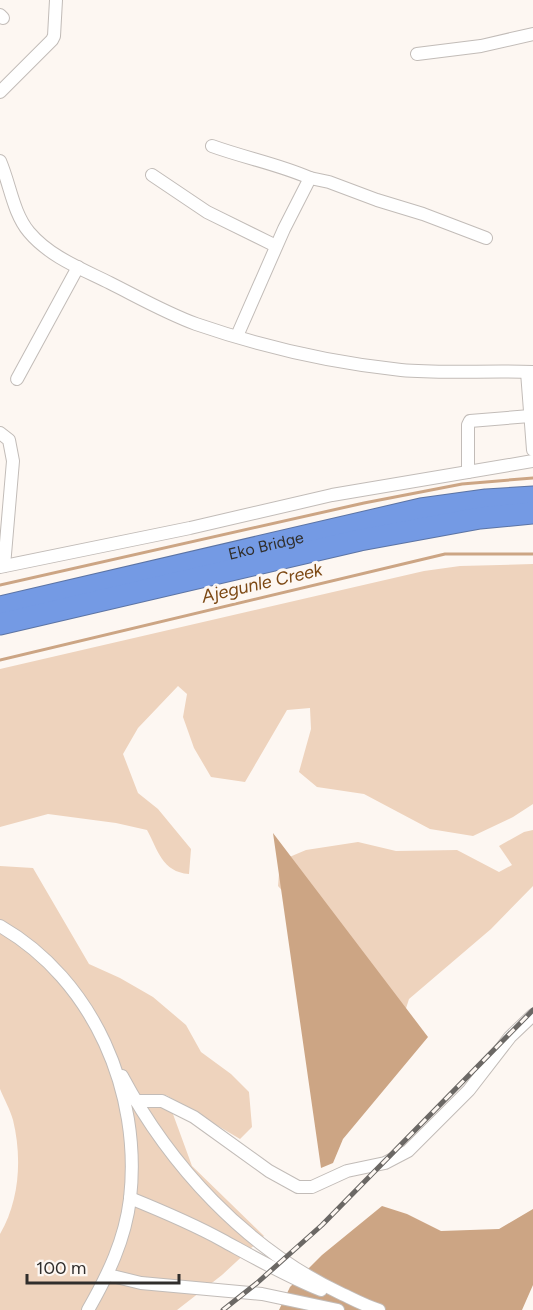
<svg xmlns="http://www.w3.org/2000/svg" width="533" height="1310" viewBox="0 0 533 1310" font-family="Figtree,sans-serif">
	<rect width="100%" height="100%" fill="#fdf7f2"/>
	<!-- green -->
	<g fill="#eed3bd">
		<path d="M533,564V804L513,817L473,836L430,829L364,794L317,787L299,772L311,729L310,708L287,710L245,782L211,777L194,748L183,717L187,694L178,686L138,728L123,754L138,793L158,809L191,849L189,874C162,872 158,850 147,830L116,823L48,814L0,827V669L424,571L460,566Z"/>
		<polygon points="533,830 533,886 491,929 409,999 401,1024 278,886 280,861 306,850 358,842 396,851 457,850 499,872 512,865 499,846 524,832"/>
		<path d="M0,866L33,868L89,964L120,978L153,997L186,1025L201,1052L231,1074L249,1092L252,1127L240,1139L166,1095L192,1166L264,1236L222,1275L177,1310H0V1234C20,1200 22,1157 13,1120C10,1109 4,1099 0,1089Z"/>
	</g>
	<!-- water -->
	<g fill="#cca584">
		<polygon points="273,833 428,1037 343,1139 333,1163 321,1168"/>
		<polygon points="382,1206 407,1214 441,1231 499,1229 533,1209 533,1285 522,1310 279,1310 290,1287 322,1255"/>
	</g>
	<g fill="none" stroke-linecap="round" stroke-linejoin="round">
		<!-- stream -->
		<g stroke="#cca584" stroke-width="3">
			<polyline points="0,585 364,503 462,484 533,478"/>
			<polyline points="0,660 445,554 533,554"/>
		</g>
		<defs>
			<g id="minor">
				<polyline points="0,15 3,18"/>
				<polyline points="417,54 481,46 533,34"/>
				<polyline points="0,92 52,40 54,36 56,0"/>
				<path d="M212,146C245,158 278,164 310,178"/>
				<path d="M0,161C10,184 13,213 29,232C50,257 82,269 110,283C138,297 166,313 196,324C260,346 333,363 401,370C445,374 489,370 533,372"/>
				<polyline points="152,175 207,212 276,246"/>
				<polyline points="237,336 284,229 310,178 329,182 377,200 423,214 486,238"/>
				<polyline points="527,372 533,450"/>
				<polyline points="17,379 78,267"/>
				<polyline points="0,433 9,440 13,461 4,566"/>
				<polyline points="468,472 468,425 470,421 530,416"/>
				<polyline points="0,567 190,528 332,495 533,461"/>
				<path d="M0,926C94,980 142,1093 130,1199C125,1240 108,1275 88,1310"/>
				<path d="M122,1076C170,1166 245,1247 338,1292C351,1298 365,1306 379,1310"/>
				<polyline points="136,1101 162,1101 194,1117 269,1171 298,1187 312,1187 347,1171 385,1163 408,1151 469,1090 510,1037 533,1015"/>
				<path d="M130,1198C162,1211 193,1224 222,1240C255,1258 286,1276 321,1290"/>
				<polyline points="108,1275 141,1283 262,1294 338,1310"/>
			</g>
			<g id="motorway">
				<path id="s1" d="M0,607L421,509L486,500L533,497"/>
				<polyline points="0,624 360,540 480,518 533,513"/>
			</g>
		</defs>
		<!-- minor casing -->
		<use href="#minor" stroke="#c2bcb8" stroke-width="14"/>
		<!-- motorway casing -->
		<use href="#motorway" stroke="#5c74a4" stroke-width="23"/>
		<!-- minor -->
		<use href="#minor" stroke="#fff" stroke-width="12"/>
		<!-- motorway -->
		<use href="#motorway" stroke="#749ae4" stroke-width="21"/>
		<defs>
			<polyline id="rail" points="223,1310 257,1283 322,1225 533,1010"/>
		</defs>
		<!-- rail casing -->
		<use href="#rail" stroke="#6b6865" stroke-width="5"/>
		<!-- rail -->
		<use href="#rail" stroke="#fdf7f2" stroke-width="3" stroke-dasharray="9" stroke-linecap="butt"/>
	</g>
	<g text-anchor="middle" stroke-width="6" stroke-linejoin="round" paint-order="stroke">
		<!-- street labels -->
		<g font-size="16" fill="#302e2c" stroke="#fdf7f2">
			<text dy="6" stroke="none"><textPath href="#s1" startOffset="273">Eko Bridge</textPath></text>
		</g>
		<!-- water labels -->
		<g font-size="18" font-style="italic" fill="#7c4813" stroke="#fdf7f2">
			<text transform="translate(262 583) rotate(-13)" y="6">Ajegunle Creek</text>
		</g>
	</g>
	<!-- scale -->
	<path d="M27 1274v9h152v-9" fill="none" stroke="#302e2c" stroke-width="3"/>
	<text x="36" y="1274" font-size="18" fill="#302e2c" stroke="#fdf7f2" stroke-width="4.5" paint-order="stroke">100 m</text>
</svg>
